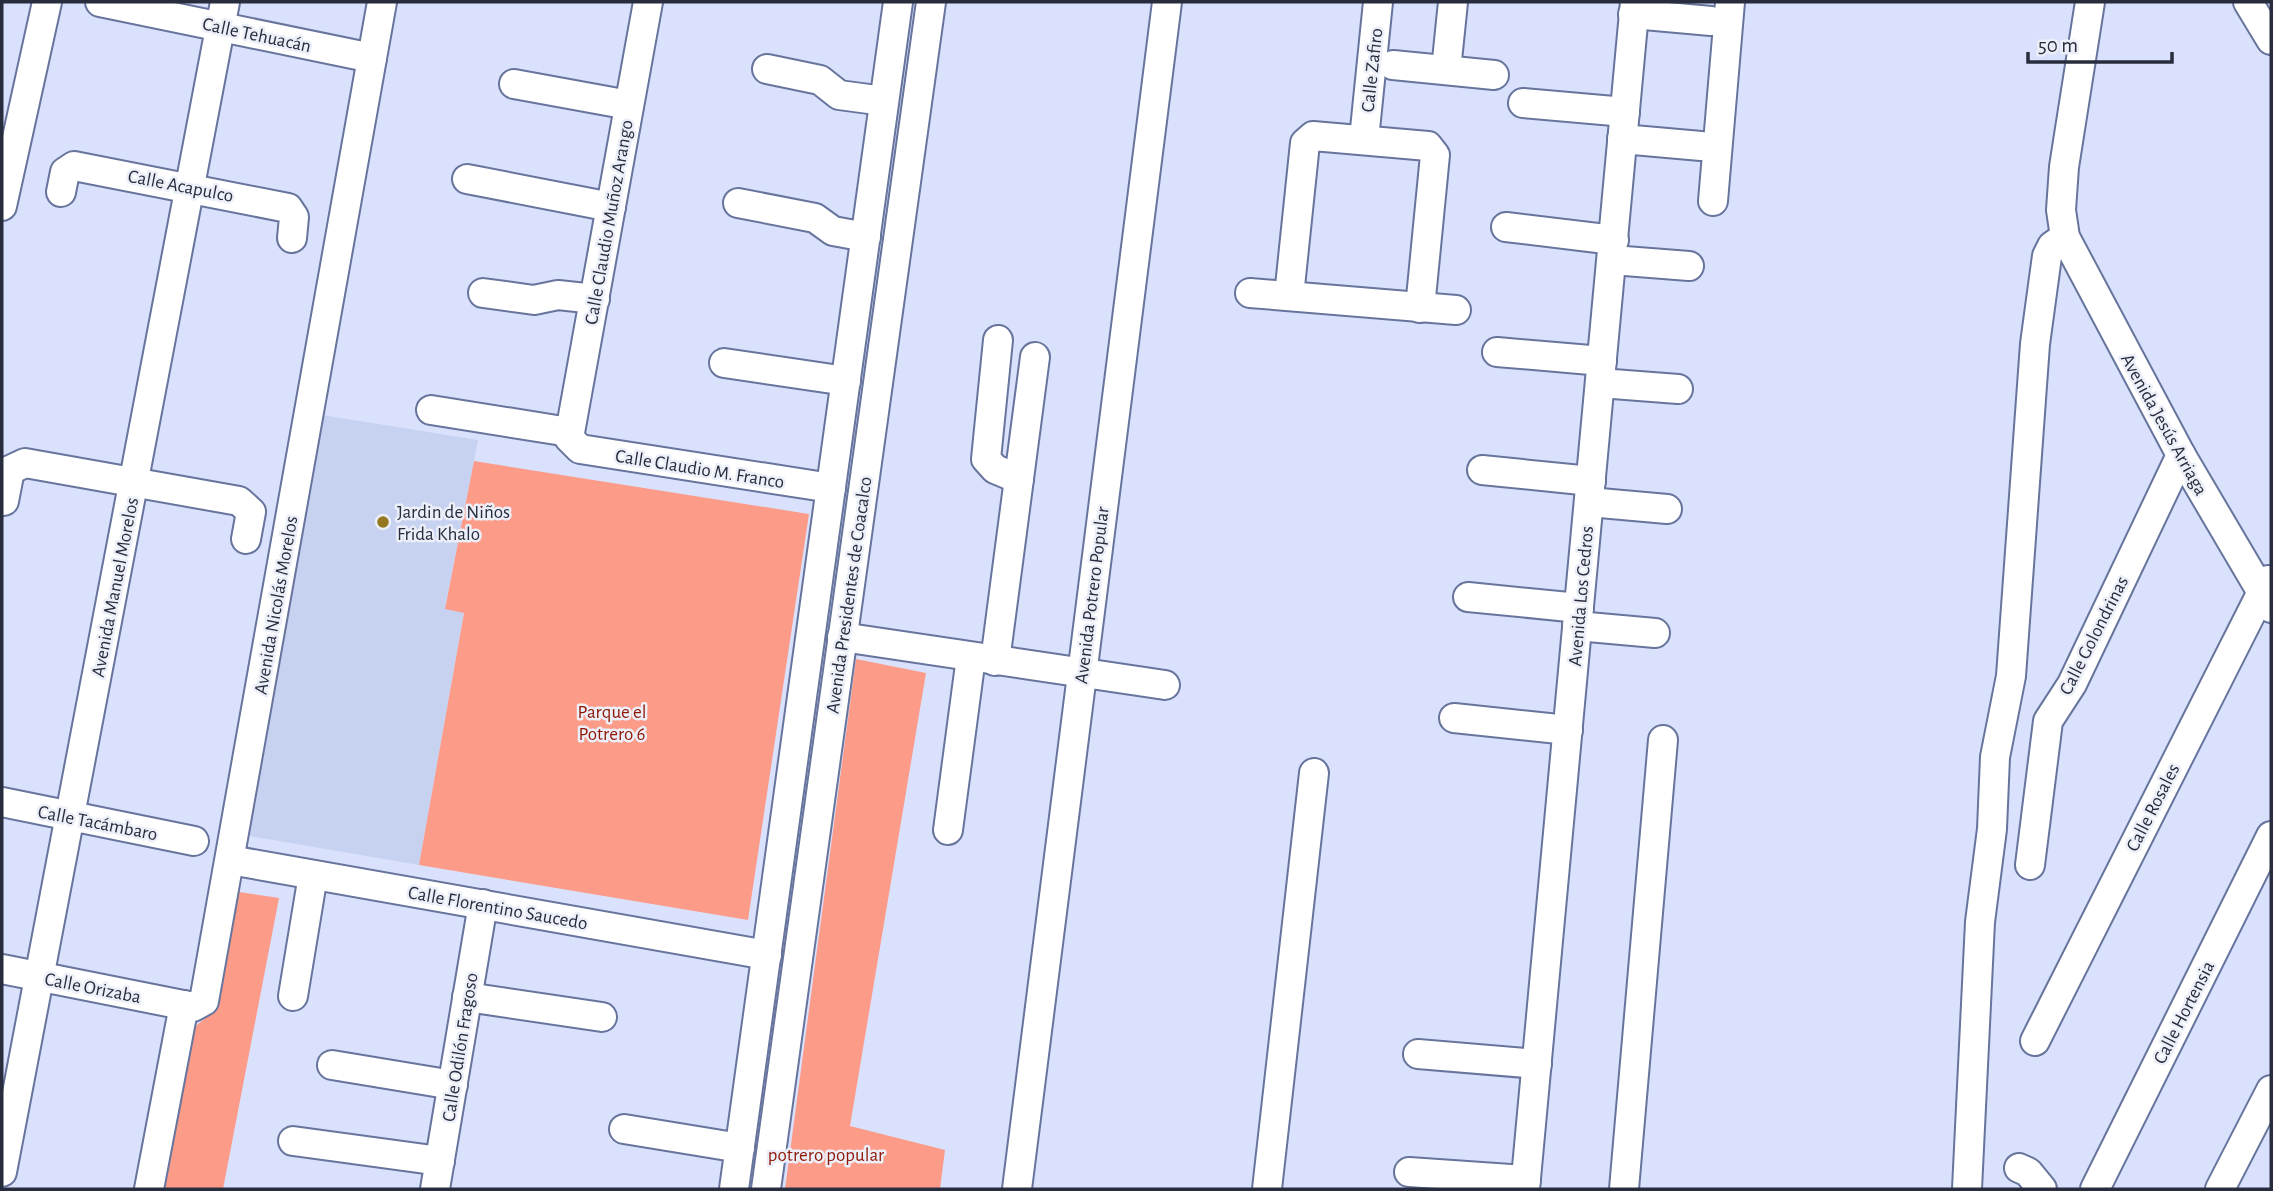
<svg xmlns="http://www.w3.org/2000/svg" width="2273" height="1191" viewBox="0 0 2273 1191" font-family="'Alegreya Sans',sans-serif">
	<rect width="100%" height="100%" fill="#d9e1fd"/>
	<!-- built -->
	<polygon fill="#c7d2f1" points="322,415 478,440 445,608 464,612 419,865 249,836"/>
	<!-- park -->
	<g fill="#fd9b89">
		<polygon points="474,461 809,514 748,920 419,865 464,613 445,609"/>
		<polygon points="856,659 926,673 850,1126 945,1150 940,1189 785,1189"/>
		<polygon points="239,892 279,898 223,1189 164,1189 192,1029 214,1011"/>
	</g>
	<g fill="none" stroke-linecap="round" stroke-linejoin="round">
		<defs>
			<g id="minor">
				<polyline points="100,2 372,58"/>
				<polyline points="648,2 569,438 580,449 831,488"/>
				<polyline points="2090,2 2064,167 2061,210 2065,237 2181,455 2271,608"/>
				<polyline points="2248,2 2271,40"/>
				<polyline points="1633,14 1711,21"/>
				<polyline points="1393,65 1494,75"/>
				<polyline points="767,69 820,80 839,95 884,101"/>
				<polyline points="1446,70 1453,2"/>
				<polyline points="514,84 629,105"/>
				<polyline points="1523,103 1625,112"/>
				<polyline points="1364,139 1378,2"/>
				<polyline points="1622,139 1701,146"/>
				<polyline points="467,179 611,207"/>
				<polyline points="61,192 65,172 74,166 288,208 294,217 292,238"/>
				<polyline points="1713,201 1730,2"/>
				<polyline points="738,203 815,218 833,231 866,237"/>
				<polyline points="2,206 47,2"/>
				<polyline points="1506,227 1614,240"/>
				<polyline points="1612,260 1689,266"/>
				<polyline points="483,293 534,300 558,295 595,299"/>
				<polyline points="1250,293 1456,310"/>
				<polyline points="1289,296 1305,143 1313,136 1428,146 1435,155 1420,308"/>
				<polyline points="998,340 986,459 995,469 1019,479"/>
				<polyline points="1497,352 1602,361"/>
				<polyline points="724,363 846,381"/>
				<polyline points="1600,383 1678,389"/>
				<polyline points="431,410 569,432"/>
				<polyline points="1482,470 1591,481"/>
				<polyline points="4,501 10,470 25,463 239,501 251,512 246,539"/>
				<polyline points="1589,502 1667,509"/>
				<polyline points="1468,597 1579,608"/>
				<polyline points="1577,626 1655,633"/>
				<polyline points="842,637 1165,685"/>
				<polyline points="995,661 1035,357"/>
				<polyline points="1454,718 1568,730"/>
				<polyline points="2,802 194,841"/>
				<polyline points="948,830 971,657"/>
				<polyline points="230,860 767,955"/>
				<polyline points="2030,865 2048,721 2072,684 2181,455"/>
				<polyline points="2,969 193,1007 204,1001 382,2"/>
				<polyline points="293,996 313,875"/>
				<polyline points="467,997 602,1017"/>
				<polyline points="2035,1041 2268,580"/>
				<polyline points="1418,1054 1537,1064"/>
				<polyline points="332,1065 453,1085"/>
				<polyline points="624,1129 740,1148"/>
				<polyline points="293,1141 440,1161"/>
				<polyline points="2019,1168 2028,1172 2042,1189"/>
				<polyline points="2,1172 225,2"/>
				<polyline points="1409,1172 1526,1180"/>
				<polyline points="149,1189 184,1005"/>
				<polyline points="435,1189 483,904"/>
				<polyline points="734,1189 898,2"/>
				<polyline points="766,1189 931,2"/>
				<polyline points="1017,1189 1167,2"/>
				<polyline points="1267,1189 1314,773"/>
				<polyline points="1525,1189 1635,2"/>
				<polyline points="1624,1189 1663,740"/>
				<polyline points="1967,1189 1980,922 1992,829 1995,757 2011,676 2035,344 2047,256 2052,246 2065,237"/>
				<polyline points="2095,1189 2271,836"/>
				<polyline points="2220,1189 2271,1090"/>
			</g>
		</defs>
		<!-- minor casing -->
		<use href="#minor" stroke="#67749c" stroke-width="32"/>
		<!-- minor -->
		<use href="#minor" stroke="#fff" stroke-width="28"/>
	</g>
	<!-- markers -->
	<circle fill="#93781f" stroke="#eceff8" stroke-width="2.5" cx="383" cy="522" r="7"/>
	<g text-anchor="middle" stroke-width="5" stroke-linejoin="round" paint-order="stroke">
		<!-- street labels -->
		<g font-size="19" fill="#282d3e" stroke="#eceff8">
			<text transform="translate(257 34) rotate(12)" y="7">Calle Tehuacán</text>
			<text transform="translate(1371 70) rotate(-84)" y="7">Calle Zafiro</text>
			<text transform="translate(181 185) rotate(11)" y="7">Calle Acapulco</text>
			<text transform="translate(608 222) rotate(-80)" y="7">Calle Claudio Muñoz Arango</text>
			<text transform="translate(2165 424) rotate(61)" y="7">Avenida Jesús Arriaga</text>
			<text transform="translate(700 468) rotate(9)" y="7">Calle Claudio M. Franco</text>
			<text transform="translate(114 587) rotate(-79)" y="7">Avenida Manuel Morelos</text>
			<text transform="translate(848 595) rotate(-82)" y="7">Avenida Presidentes de Coacalco</text>
			<text transform="translate(1091 595) rotate(-83)" y="7">Avenida Potrero Popular</text>
			<text transform="translate(1580 596) rotate(-85)" y="7">Avenida Los Cedros</text>
			<text transform="translate(275 605) rotate(-80)" y="7">Avenida Nicolás Morelos</text>
			<text transform="translate(2093 635) rotate(-63)" y="7">Calle Golondrinas</text>
			<text transform="translate(2152 807) rotate(-63)" y="7">Calle Rosales</text>
			<text transform="translate(98 822) rotate(11)" y="7">Calle Tacámbaro</text>
			<text transform="translate(498 907) rotate(10)" y="7">Calle Florentino Saucedo</text>
			<text transform="translate(93 987) rotate(11)" y="7">Calle Orizaba</text>
			<text transform="translate(2183 1012) rotate(-63)" y="7">Calle Hortensia</text>
			<text transform="translate(459 1047) rotate(-81)" y="7">Calle Odilón Fragoso</text>
		</g>
		<!-- poi labels -->
		<g font-size="19" fill="#282d3e" stroke="#eceff8" text-anchor="start">
			<text x="397" y="518">Jardin de Niños<tspan x="397" dy="22">Frida Khalo</tspan></text>
		</g>
		<!-- park labels -->
		<g font-size="19" fill="#8f1706" stroke="#eceff8">
			<text x="612" y="718">Parque el<tspan x="612" dy="22">Potrero 6</tspan></text>
			<text x="826" y="1161">potrero popular</text>
		</g>
	</g>
	<!-- border -->
	<rect width="2273" height="1191" fill="none" stroke="#282d3e" stroke-width="7"/>
	<!-- scale -->
	<path d="M2028 52v10h144v-10" fill="none" stroke="#282d3e" stroke-width="3.5"/>
	<text x="2038" y="52" font-size="21" fill="#282d3e" stroke="#eceff8" stroke-width="5" paint-order="stroke">50 m</text>
</svg>
